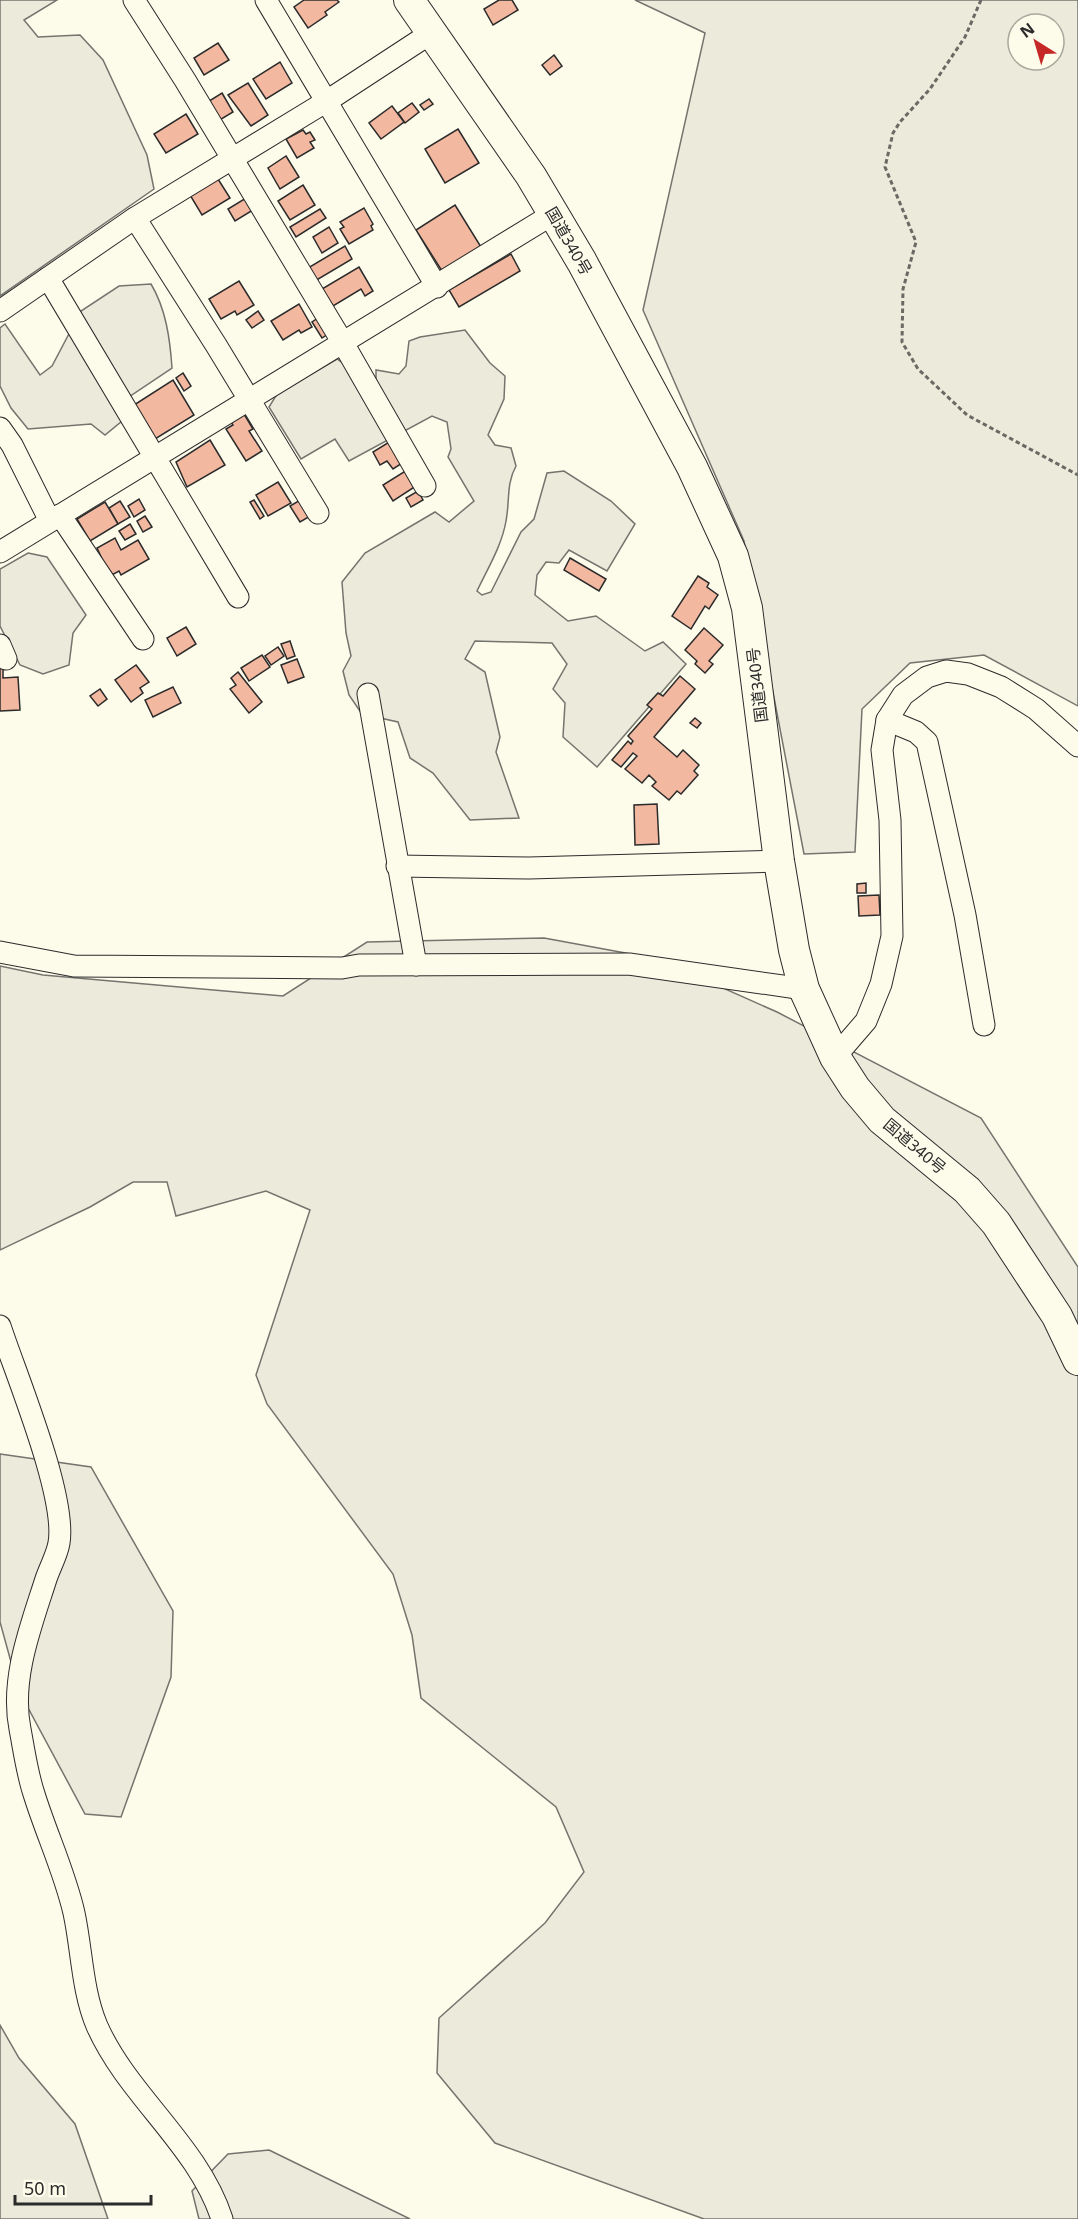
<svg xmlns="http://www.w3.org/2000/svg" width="1078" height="2219" viewBox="0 0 1078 2219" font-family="'Noto Sans','Noto Sans JP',sans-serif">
	<rect width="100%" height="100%" fill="#fdfbea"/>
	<!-- green -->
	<g fill="#ecebdb" stroke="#74746e" stroke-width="1.5" fill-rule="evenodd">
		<polygon points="0,0 57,0 24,20 38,37 80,35 103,60 147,155 154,189 0,296"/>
		<path d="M635,0H1078V706L984,655L910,663L862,709L855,852L804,854L744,541L643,310L705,33ZM1018,24H1054V60H1018Z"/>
		<path d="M151,284C166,309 170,339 172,368L114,407L122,421L105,435L91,424L28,429L11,408L0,386V328L5,324L40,375L52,366L81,311L119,286Z"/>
		<path d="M465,330L490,363L505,376L504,399L488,435L495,445L511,448L516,466C506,484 510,501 506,521C502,545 488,568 477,591L482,595L491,592L521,532L534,519L547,473L564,471L611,501L635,524L607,571L569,550L559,563L546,562L537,575L535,595L568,621L596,616L645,651L663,642L686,664L597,767L563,737L565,703L553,689L567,664L552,643L475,641L465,659L485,672L500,737L496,752L519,818L470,820L433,773L410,758L398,722L362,714L349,695L343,671L351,656L346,633L342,582L365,553L435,512L449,522L474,501L448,457L451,449L447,422L432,416L349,461L335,439L301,459L269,407L277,394L337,359L376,386V370L399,374L406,366L409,341L420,337Z"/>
		<polygon points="28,553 47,557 86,615 73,633 69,665 43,674 20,665 0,626 0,569"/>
		<polygon points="544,938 658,959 777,1012 981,1118 1078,1267 1078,2219 704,2219 495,2143 437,2073 439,2018 545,1923 584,1872 556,1807 421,1698 412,1635 393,1574 267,1404 256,1375 310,1210 266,1191 176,1216 167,1182 133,1182 90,1207 0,1250 0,966 43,975 283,996 367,942"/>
		<polygon points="0,1454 91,1467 173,1611 171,1677 121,1817 85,1814 19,1691 0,1622"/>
		<polygon points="0,2025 19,2058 75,2124 108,2219 0,2219"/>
		<polygon points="269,2150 410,2219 199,2219 192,2191 228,2154"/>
	</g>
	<!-- building -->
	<g fill="#f2b8a0" stroke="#2b2b2b" stroke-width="1.5">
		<polygon points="304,0 337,0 339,2 325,12 327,15 308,28 294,7"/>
		<polygon points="512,0 518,10 493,25 484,9 499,0"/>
		<polygon points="218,43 229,60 204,75 194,58"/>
		<polygon points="554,55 562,66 550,75 542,65"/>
		<polygon points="280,62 292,83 266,99 253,79"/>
		<polygon points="248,83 268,115 251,126 228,95"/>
		<polygon points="222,93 233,112 218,121 206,103"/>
		<polygon points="429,99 433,104 424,110 420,105"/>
		<polygon points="412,103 419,112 405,123 398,113"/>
		<polygon points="392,106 404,122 381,139 369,123"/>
		<polygon points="186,114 198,134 166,153 154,134"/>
		<polygon points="458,129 479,163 445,183 425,149"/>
		<polygon points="303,130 306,134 310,132 315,140 310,142 314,148 297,158 286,139"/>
		<polygon points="286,156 299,177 280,189 268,168"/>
		<polygon points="218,179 230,198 202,215 190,195"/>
		<polygon points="303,185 315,205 290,220 278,201"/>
		<polygon points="246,198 253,210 235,221 228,209"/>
		<polygon points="455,205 481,247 442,271 416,230"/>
		<polygon points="364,208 373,224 371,226 373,230 349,244 340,229 344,227 340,222"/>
		<polygon points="320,209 326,218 296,237 290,227"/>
		<polygon points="329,227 338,243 322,253 313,237"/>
		<polygon points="345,246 352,259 315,281 308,268"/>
		<polygon points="511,254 520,271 459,307 449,290"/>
		<polygon points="359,267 373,291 365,296 361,289 333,306 322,289"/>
		<polygon points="239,281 254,305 237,315 235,311 221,319 209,299"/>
		<polygon points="299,304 312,327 301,333 299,330 283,340 271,321"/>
		<polygon points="258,311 264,320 252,328 246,320"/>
		<polygon points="318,318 328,334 322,338 312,322"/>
		<polygon points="183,373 191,386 184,391 176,378"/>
		<polygon points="173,380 194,415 155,439 134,405"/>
		<polygon points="244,414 253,429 249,431 262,451 246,461 226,429 233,425 231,422"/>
		<polygon points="394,439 407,460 393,469 387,461 380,465 373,452"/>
		<polygon points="210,440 225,465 187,487 176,462"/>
		<polygon points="407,470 416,486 393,501 383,485"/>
		<polygon points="278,482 291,503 268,516 256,495"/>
		<polygon points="418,491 423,500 411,507 406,498"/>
		<polygon points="139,499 145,510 134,517 128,506"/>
		<polygon points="302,499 312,515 300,522 290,506"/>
		<polygon points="254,500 264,516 260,519 250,502"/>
		<polygon points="120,501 130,517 118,524 109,508"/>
		<polygon points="105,502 118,524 90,541 77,519"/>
		<polygon points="145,516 152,527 143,532 137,521"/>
		<polygon points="130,524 136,534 125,540 119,531"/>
		<polygon points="115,538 121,550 138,540 149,559 121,575 119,571 110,576 97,548"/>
		<polygon points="570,558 606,579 599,591 564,570"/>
		<polygon points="698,576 709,583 707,587 718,595 709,609 705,606 691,629 672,616"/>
		<polygon points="186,627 196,644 177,656 167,638"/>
		<polygon points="704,628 723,645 709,661 713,664 705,673 695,664 697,661 685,650"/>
		<polygon points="290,641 295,656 287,659 281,644"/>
		<polygon points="278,647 284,656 271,665 265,656"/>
		<polygon points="262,655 270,667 249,681 241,668"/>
		<polygon points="297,659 304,677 288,683 281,665"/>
		<polygon points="136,665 149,682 140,688 143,693 131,702 115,680"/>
		<polygon points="0,667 3,667 3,678 18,677 20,710 0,711"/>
		<polygon points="238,672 262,702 249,713 230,689 236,685 231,678"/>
		<polygon points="680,676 695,689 654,737 677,757 683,750 699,765 694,771 698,775 681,794 677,791 669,800 652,786 656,782 649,775 642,783 625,769 637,756 633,753 621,767 612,760 628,741 631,744 633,741 628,736 652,709 647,705 658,693 663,696"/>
		<polygon points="173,687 181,703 153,717 145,700"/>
		<polygon points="100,689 107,699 98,706 90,696"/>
		<polygon points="695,718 701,723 697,728 690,723"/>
		<polygon points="657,804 659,844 635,845 634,805"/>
		<polygon points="866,883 866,893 857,893 857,884"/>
		<polygon points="879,895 880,915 859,916 858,896"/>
	</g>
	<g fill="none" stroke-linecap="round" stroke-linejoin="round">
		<defs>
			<g id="minor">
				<polyline points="134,0 185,80 343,343 425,486"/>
				<polyline points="266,0 437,287"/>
				<polyline points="135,218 216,345 318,513"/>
				<polyline points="48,278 238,597"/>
				<polyline points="0,311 135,218 327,101 431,33"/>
				<polyline points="0,428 12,445 50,521"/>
				<polyline points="60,515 143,639"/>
				<polyline points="0,552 553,214"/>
				<polyline points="0,645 6,659"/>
				<polyline points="368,694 416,965"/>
				<polyline points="887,720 916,732 927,742 965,915 984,1025"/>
				<polyline points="397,866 529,868 779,861"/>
				<polyline points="0,952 74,966 342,968 359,965 629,964 804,989"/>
				<polyline points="835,1057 866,1021 881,984 892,936 890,820 882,750 887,720 903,695 927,677 946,671 968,674 1001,687 1036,709 1078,746"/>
				<path d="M0,1326C16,1375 67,1496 59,1543C57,1555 50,1567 46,1579C31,1626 10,1679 20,1729C24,1750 27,1773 34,1794C46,1833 65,1873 74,1913C82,1950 82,1991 97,2026C128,2096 198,2145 222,2219"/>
			</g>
			<polyline id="highway" points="409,0 531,176 582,262 692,467 733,556 747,608 779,861 794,950 804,989 835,1057 855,1088 882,1120 967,1190 996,1223 1057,1316 1078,1360"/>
		</defs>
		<!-- minor casing -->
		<use href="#minor" stroke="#2b2b2b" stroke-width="23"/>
		<!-- highway casing -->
		<use href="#highway" stroke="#2b2b2b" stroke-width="32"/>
		<!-- path -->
		<polyline stroke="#6a6964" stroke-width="3" stroke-dasharray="4.5 3" stroke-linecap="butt" points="981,0 965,37 930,89 900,122 893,133 885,167 916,242 903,289 902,342 918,369 967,415 1078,475"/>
		<!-- minor -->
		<use href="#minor" stroke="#fdfbea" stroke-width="21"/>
		<!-- highway -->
		<use href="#highway" stroke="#fdfbea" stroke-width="30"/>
	</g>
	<g text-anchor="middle" stroke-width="4.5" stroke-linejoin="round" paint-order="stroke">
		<!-- street labels -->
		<g font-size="16" fill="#2b2b2b" stroke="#fdfbea">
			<text transform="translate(569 241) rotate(60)" y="6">国道340号</text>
			<text transform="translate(757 685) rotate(-97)" y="6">国道340号</text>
			<text transform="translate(915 1146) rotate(40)" y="6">国道340号</text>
		</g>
	</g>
	<!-- north arrow -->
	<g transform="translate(1036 42) rotate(323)"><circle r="28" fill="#fdfbea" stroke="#a9a89e" stroke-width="1.5"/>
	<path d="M0-4.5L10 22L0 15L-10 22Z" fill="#c62828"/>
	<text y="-9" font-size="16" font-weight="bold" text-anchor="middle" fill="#2b2b2b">N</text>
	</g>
	<!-- scale -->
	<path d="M15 2195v9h136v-9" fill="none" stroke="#2b2b2b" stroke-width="3"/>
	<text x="24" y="2195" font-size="18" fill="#2b2b2b" stroke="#fdfbea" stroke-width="4.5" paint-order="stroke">50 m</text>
</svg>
